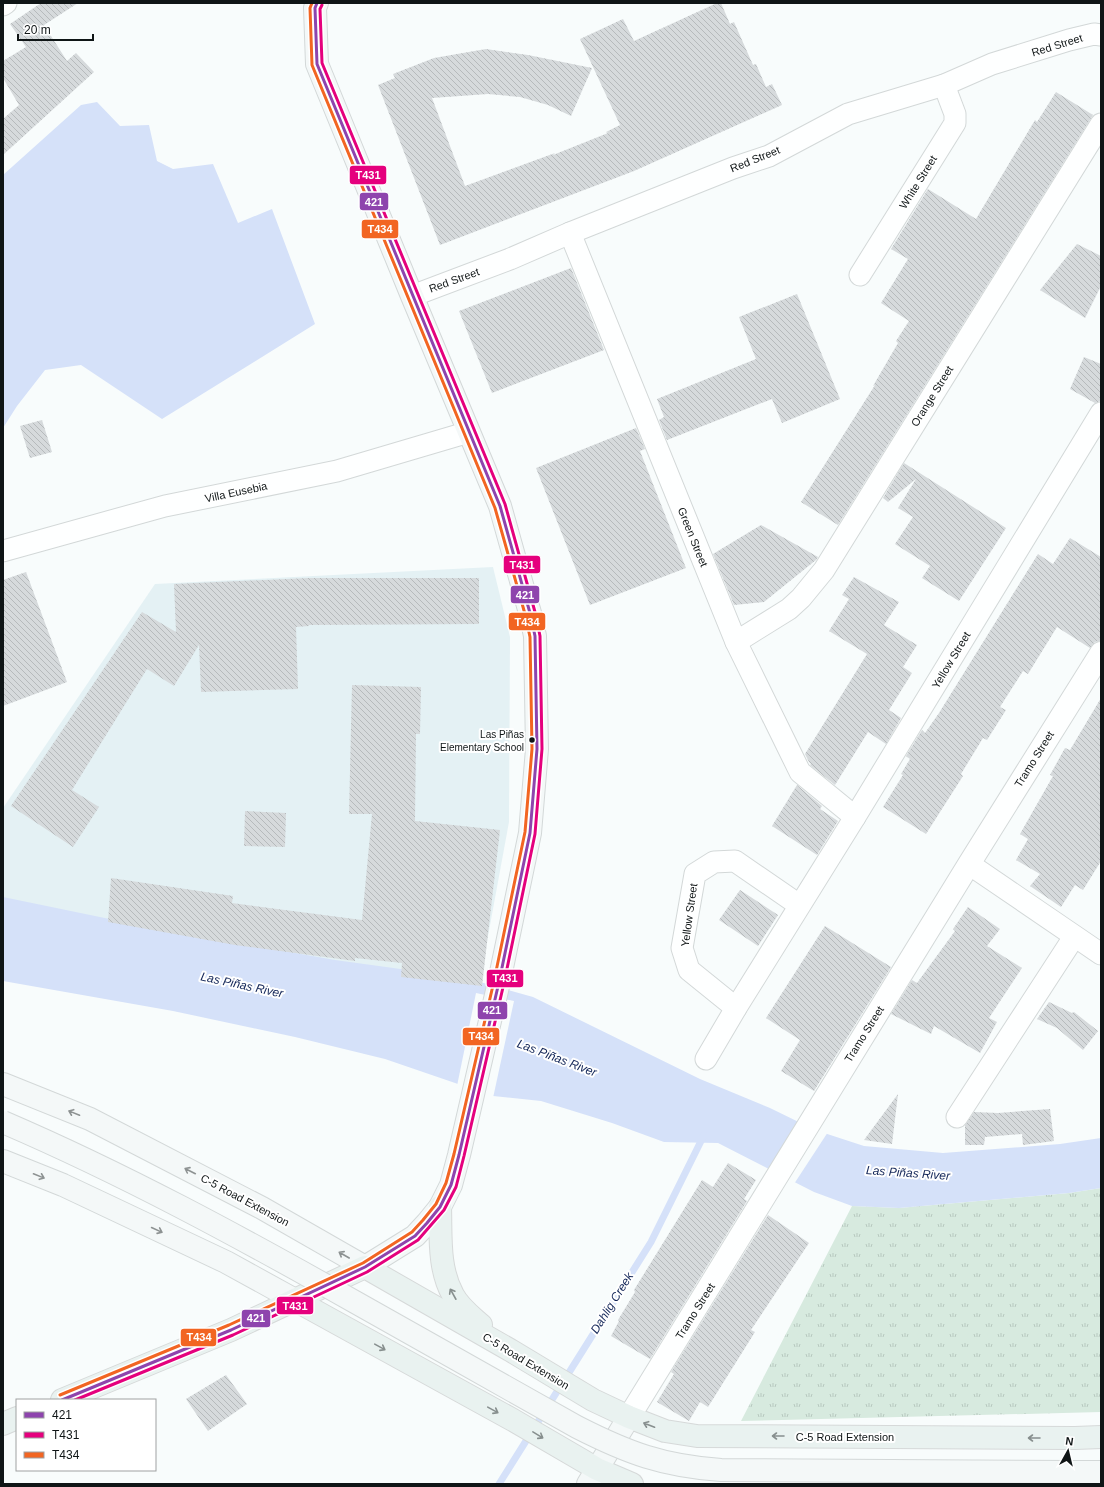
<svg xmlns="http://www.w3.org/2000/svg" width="1104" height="1487" viewBox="0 0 1104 1487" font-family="Arial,sans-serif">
	<defs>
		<pattern id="grass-tufts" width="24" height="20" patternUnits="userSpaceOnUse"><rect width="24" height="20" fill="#d7eadf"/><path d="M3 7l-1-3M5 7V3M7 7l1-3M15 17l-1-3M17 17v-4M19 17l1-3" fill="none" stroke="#b7c8bf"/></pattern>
		<pattern id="building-back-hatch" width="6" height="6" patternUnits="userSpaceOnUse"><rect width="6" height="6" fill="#d6dadc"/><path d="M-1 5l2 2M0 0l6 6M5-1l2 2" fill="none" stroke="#b6babc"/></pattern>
	</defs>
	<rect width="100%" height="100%" fill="#f8fcfc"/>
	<!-- built -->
	<polygon fill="#e4f1f4" points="493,567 510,637 509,822 479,985 3,909 3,808 155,584"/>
	<!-- grass -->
	<polygon fill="url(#grass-tufts)" points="1101,1188 1101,1412 741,1421 852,1206 899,1208 1069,1193"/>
	<!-- water -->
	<g fill="#d5e1f9">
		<polygon points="97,102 120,126 149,125 157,161 173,169 213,164 238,223 272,209 315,324 162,419 81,365 45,370 17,406 3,428 3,175 81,105"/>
		<polygon points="3,897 158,929 335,960 466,978 533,997 700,1079 770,1108 815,1130 864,1146 943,1153 1060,1144 1101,1138 1101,1188 1069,1193 899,1208 852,1206 814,1192 718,1143 664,1142 612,1123 541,1101 493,1096 385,1059 295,1037 173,1011 3,981"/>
	</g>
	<!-- pier -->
	<g fill="#f8fcfc">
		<polygon points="476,993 514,1001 493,1098 457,1086"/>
		<polygon points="816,1128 828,1132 794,1184 768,1171"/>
	</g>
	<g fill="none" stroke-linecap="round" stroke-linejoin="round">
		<!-- stream -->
		<polyline stroke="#d5e1f9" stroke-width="7" points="499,1484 651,1242 704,1135"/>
	</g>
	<!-- building -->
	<g fill="url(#building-back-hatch)">
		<polygon points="41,3 78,3 44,25 67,61 76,53 94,72 3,155 3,119 19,105 3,78 3,61 26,47 10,24"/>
		<polygon points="717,3 721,3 730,24 734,22 753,65 756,64 766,87 772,84 782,105 634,171 440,245 378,85 395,78 393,74 434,58 486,49 528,55 592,68 571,116 548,105 520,97 488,94 432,98 465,186 555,153 553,155 608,133 606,132 620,125 580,39 623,19 634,41"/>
		<polygon points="1056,92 1093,115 838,525 801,502 875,385 873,386 898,343 896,341 909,321 881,303 908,259 891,249 928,189 976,219 1035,120 1037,122"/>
		<polygon points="1077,244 1101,256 1101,286 1085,318 1040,290"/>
		<polygon points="571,268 604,350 492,393 459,311"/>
		<polygon points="797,294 840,399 782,423 772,399 667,440 659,420 664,417 657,399 756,359 739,317"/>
		<polygon points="1084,357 1101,364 1101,401 1095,403 1070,389"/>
		<polygon points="42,420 52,452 30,458 20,426"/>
		<polygon points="636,428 645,449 640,451 686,568 590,605 536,468"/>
		<polygon points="904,463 1006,528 959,601 922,578 930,566 895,544 913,517 898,508 916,479 888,502 883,498"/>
		<polygon points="761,525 818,557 816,560 764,602 734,605 713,554"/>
		<polygon points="1070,538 1101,557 1101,639 1100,641 1095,642 1090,648 1057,627 1028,674 1023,671 1000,707 1006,710 987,740 983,738 961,774 963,776 926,834 883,807 903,775 901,774 910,759 906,756 922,730 925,733 939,713 1038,554 1053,564"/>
		<polygon points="26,572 67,682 3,706 3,580"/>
		<polygon points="854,577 899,602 884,625 917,645 903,667 912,673 889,710 901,718 886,744 868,732 835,785 810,765 811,764 809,762 805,754 867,654 829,631 849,599 842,595"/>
		<polygon points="308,578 479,578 479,624 309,625 309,626 296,627 298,689 201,692 199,645 174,686 147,669 72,790 99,807 73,847 11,806 142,612 176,632 174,584"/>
		<polygon points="352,685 421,687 420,734 416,734 415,821 500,830 482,986 401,977 402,963 355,958 355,961 235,945 108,922 111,878 233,896 232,903 362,920 372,814 349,814"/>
		<polygon points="1101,698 1101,861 1083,890 1075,885 1061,907 1030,886 1040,874 1016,860 1028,839 1020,834 1053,776 1050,775 1065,748 1070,750"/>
		<polygon points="797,785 822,806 820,809 838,821 817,855 772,826"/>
		<polygon points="245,811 286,813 285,847 244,846"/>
		<polygon points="740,890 778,915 758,946 719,920"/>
		<polygon points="968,907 1000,929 987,946 1022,968 989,1018 997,1022 980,1053 934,1026 931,1034 891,1014 912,980 917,983 955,931 953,929"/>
		<polygon points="825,926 891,967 814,1091 781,1071 800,1040 766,1018"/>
		<polygon points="1049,1002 1072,1013 1074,1012 1098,1031 1083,1050 1057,1028 1037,1019"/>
		<polygon points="898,1094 892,1144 864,1140"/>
		<polygon points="1050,1109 1054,1141 1023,1145 1022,1134 985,1137 984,1145 965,1145 965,1125 974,1112 998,1113"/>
		<polygon points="728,1163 756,1180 744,1199 747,1201 650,1359 611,1336 619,1321 618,1320 635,1292 634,1290 702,1180 713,1187"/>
		<polygon points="768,1215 809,1243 751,1330 755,1332 708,1407 700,1402 689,1421 657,1402 674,1374 671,1372"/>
		<polygon points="226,1375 247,1404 208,1431 186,1399"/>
	</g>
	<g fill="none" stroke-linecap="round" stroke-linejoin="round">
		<defs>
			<g id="minor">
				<polyline points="3,5 6,3"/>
				<polyline points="570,233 736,642 800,772 855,817"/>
				<polyline points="860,275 955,123 955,114 944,85"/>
				<polyline points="412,296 510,259 570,233 733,168 769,156 848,114 944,85 992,64 1069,40 1094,34 1101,35"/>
				<polyline points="3,551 165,506 337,471 469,432"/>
				<polyline points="736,642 789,609 801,598 824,570 1101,124"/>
				<polyline points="969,864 1101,954"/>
				<polyline points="736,1008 689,970 682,948 695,874 714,862 735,861 799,905"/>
				<polyline points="706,1059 736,1008 855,817 1101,413"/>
				<polyline points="957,1117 1074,937"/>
			</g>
			<polyline id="tertiary" points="629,1417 969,864 1101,653"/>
			<g id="secondary">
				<polyline points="3,1084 90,1119 262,1208 365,1267 415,1236 427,1223 440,1207 451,1185 459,1155 499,982 530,833 537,749 535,636 530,613 500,506 412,296 317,64 315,8 317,3"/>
				<polyline points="3,1161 63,1185 226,1262 295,1300"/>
				<polyline points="1074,1472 1101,1472"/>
				<polyline points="588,1484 629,1417"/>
			</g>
			<g id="primary">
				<path d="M440,1207C441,1236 438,1268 453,1295C459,1307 471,1316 481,1325"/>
				<polyline points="295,1300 513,1420 597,1469 632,1484"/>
				<polyline points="62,1400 231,1330 365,1267 510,1350 593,1400 629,1417 665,1431 697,1436 1075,1438 1101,1437"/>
				<polyline points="3,1424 17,1418"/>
			</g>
		</defs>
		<!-- minor casing -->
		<use href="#minor" stroke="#d3d8d8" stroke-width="23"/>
		<!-- tertiary casing -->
		<use href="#tertiary" stroke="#d3d8d8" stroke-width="24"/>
		<!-- secondary casing -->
		<use href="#secondary" stroke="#d3d8d8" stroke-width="24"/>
		<!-- primary casing -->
		<use href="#primary" stroke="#d6d9d9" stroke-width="24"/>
		<!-- minor -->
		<use href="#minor" stroke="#feffff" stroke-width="21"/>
		<!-- tertiary -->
		<use href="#tertiary" stroke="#feffff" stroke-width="22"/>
		<!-- secondary -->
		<use href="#secondary" stroke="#f4f8f8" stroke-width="22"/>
		<!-- primary -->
		<use href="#primary" stroke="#e9f2f0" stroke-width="22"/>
		<defs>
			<path id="secondary-bridge" d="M3,1122C124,1174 240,1237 355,1302C429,1344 503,1385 577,1427C628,1453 663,1466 721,1470L1074,1472"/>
		</defs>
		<!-- secondary-bridge casing -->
		<use href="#secondary-bridge" stroke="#d3d8d8" stroke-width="24" stroke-linecap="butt"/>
		<!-- secondary-bridge -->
		<use href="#secondary-bridge" stroke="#f4f8f8" stroke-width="22"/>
		<defs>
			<polyline id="bus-1" points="62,1400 231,1330 365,1267 415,1236 427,1223 440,1207 451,1185 459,1155 499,982 530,833 537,749 535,636 530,613 500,506 317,64 315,8 317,3"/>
			<polyline id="bus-2" points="75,1400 233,1335 367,1272 418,1240 444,1210 456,1187 464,1156 504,983 535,834 542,749 540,636 535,612 505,504 322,63 320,9 322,5"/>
			<polyline id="bus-3" points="60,1395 229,1325 363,1263 412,1232 423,1220 436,1204 446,1183 454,1154 494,981 525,832 532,749 530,637 525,614 495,508 312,65 310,8 312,3"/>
		</defs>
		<!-- bus-1 casing -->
		<use href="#bus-1" stroke="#fff" stroke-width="6"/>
		<!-- bus-2 casing -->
		<use href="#bus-2" stroke="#fff" stroke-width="6"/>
		<!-- bus-3 casing -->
		<use href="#bus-3" stroke="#fff" stroke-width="6"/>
		<!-- bus-1 -->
		<use href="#bus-1" stroke="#8e44ad" stroke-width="3"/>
		<!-- bus-2 -->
		<use href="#bus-2" stroke="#e5007d" stroke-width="3"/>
		<!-- bus-3 -->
		<use href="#bus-3" stroke="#f26522" stroke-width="3"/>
	</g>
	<!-- one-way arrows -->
	<defs><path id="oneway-shaft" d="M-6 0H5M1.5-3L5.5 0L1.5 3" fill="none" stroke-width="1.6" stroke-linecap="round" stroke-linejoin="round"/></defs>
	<g stroke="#8d9292">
		<use href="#oneway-shaft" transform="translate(74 1113) rotate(-158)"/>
		<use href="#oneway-shaft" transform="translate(190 1171) rotate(-153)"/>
		<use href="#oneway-shaft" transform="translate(39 1176) rotate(22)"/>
		<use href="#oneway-shaft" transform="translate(157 1230) rotate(25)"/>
		<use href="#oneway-shaft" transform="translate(344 1255) rotate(-150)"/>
	</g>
	<g stroke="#878f8e">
		<use href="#oneway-shaft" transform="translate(453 1294) rotate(-119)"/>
		<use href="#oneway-shaft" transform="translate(380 1347) rotate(29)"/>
		<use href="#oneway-shaft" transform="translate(493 1410) rotate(29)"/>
		<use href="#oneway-shaft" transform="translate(649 1425) rotate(-159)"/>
		<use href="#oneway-shaft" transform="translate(538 1435) rotate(31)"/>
		<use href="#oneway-shaft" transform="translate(778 1436) rotate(-180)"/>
		<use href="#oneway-shaft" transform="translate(1034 1438) rotate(-180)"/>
	</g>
	<!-- markers -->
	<circle fill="#0f1516" stroke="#fff" stroke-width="1.5" cx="532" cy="740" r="3.5"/>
	<g text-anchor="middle" stroke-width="4" stroke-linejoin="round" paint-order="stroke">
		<!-- bus labels -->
		<g font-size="10" fill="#0f1516" stroke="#fff" text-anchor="end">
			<text x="524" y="738">Las Piñas<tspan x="524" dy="13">Elementary School</tspan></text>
		</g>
		<!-- street labels -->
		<g font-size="11" fill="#0f1516" stroke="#fff">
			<text transform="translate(1057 45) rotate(-17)" y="4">Red Street</text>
			<text transform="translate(755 159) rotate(-22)" y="4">Red Street</text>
			<text transform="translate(918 182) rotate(-58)" y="4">White Street</text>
			<text transform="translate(454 280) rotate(-20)" y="4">Red Street</text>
			<text transform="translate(932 396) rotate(-58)" y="4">Orange Street</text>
			<text transform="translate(236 492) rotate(-12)" y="4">Villa Eusebia</text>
			<text transform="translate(693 537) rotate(68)" y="4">Green Street</text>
			<text transform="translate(951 660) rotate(-59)" y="4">Yellow Street</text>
			<text transform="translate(1034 759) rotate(-58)" y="4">Tramo Street</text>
			<text transform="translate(689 915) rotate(-82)" y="4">Yellow Street</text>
			<text transform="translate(864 1034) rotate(-58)" y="4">Tramo Street</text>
			<text transform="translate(245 1200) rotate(28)" y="4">C-5 Road Extension</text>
			<text transform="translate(695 1311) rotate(-58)" y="4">Tramo Street</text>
			<text transform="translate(526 1361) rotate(31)" y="4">C-5 Road Extension</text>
			<text x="845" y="1441">C-5 Road Extension</text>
		</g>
		<!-- water labels -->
		<g font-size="12" font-style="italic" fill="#132658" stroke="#fff">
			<text transform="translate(242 985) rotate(12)" y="4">Las Piñas River</text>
			<text transform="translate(557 1058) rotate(21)" y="4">Las Piñas River</text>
			<text transform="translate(908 1173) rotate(4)" y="4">Las Piñas River</text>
			<text transform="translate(612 1303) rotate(-58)" y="4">Dahlig Creek</text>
		</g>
	</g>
	<g stroke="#fff" stroke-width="1.5">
		<rect x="349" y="165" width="38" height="20" rx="4" fill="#e5007d"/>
		<rect x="359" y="192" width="30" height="19" rx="4" fill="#8e44ad"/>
		<rect x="361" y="219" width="38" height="20" rx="4" fill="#f26522"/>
		<rect x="503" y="555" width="38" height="19" rx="4" fill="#e5007d"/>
		<rect x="510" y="585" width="30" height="19" rx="4" fill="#8e44ad"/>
		<rect x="508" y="612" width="38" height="19" rx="4" fill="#f26522"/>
		<rect x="486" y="969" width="38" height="19" rx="4" fill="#e5007d"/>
		<rect x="477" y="1001" width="31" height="19" rx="4" fill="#8e44ad"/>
		<rect x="462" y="1027" width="38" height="19" rx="4" fill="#f26522"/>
		<rect x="276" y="1296" width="38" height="19" rx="4" fill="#e5007d"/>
		<rect x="241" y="1309" width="30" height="19" rx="4" fill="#8e44ad"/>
		<rect x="180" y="1328" width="37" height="19" rx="4" fill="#f26522"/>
	</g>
	<g font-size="11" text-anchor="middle" font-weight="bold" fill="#fff">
		<text x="368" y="179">T431</text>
		<text x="374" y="206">421</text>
		<text x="380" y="233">T434</text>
		<text x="522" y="569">T431</text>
		<text x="525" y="599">421</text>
		<text x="527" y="626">T434</text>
		<text x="505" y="982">T431</text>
		<text x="492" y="1014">421</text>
		<text x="481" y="1040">T434</text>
		<text x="295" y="1310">T431</text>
		<text x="256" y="1322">421</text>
		<text x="199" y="1341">T434</text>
	</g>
	<!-- border -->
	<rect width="1104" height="1487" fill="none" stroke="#0f1516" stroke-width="8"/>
	<!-- legend -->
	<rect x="16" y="1399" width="140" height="72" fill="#ffffff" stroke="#9fa1a2"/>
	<rect x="24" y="1412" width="20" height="6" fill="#8e44ad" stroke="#9fa1a2"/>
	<text x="52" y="1419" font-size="12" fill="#0f1516">421</text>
	<rect x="24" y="1432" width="20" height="6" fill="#e5007d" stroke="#9fa1a2"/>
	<text x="52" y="1439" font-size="12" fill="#0f1516">T431</text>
	<rect x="24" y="1452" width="20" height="6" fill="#f26522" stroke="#9fa1a2"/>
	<text x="52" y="1459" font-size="12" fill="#0f1516">T434</text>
	<!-- north arrow -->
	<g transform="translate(1068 1451) rotate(8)" stroke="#ffffff" stroke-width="3" paint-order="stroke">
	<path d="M0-3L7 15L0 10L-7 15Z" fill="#0f1516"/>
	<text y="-6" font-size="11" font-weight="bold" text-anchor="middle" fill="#0f1516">N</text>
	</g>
	<!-- scale -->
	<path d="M18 34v6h75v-6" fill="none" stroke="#0f1516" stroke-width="2"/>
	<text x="24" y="34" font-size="12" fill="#0f1516" stroke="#ffffff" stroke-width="3" paint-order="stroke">20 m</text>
</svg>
